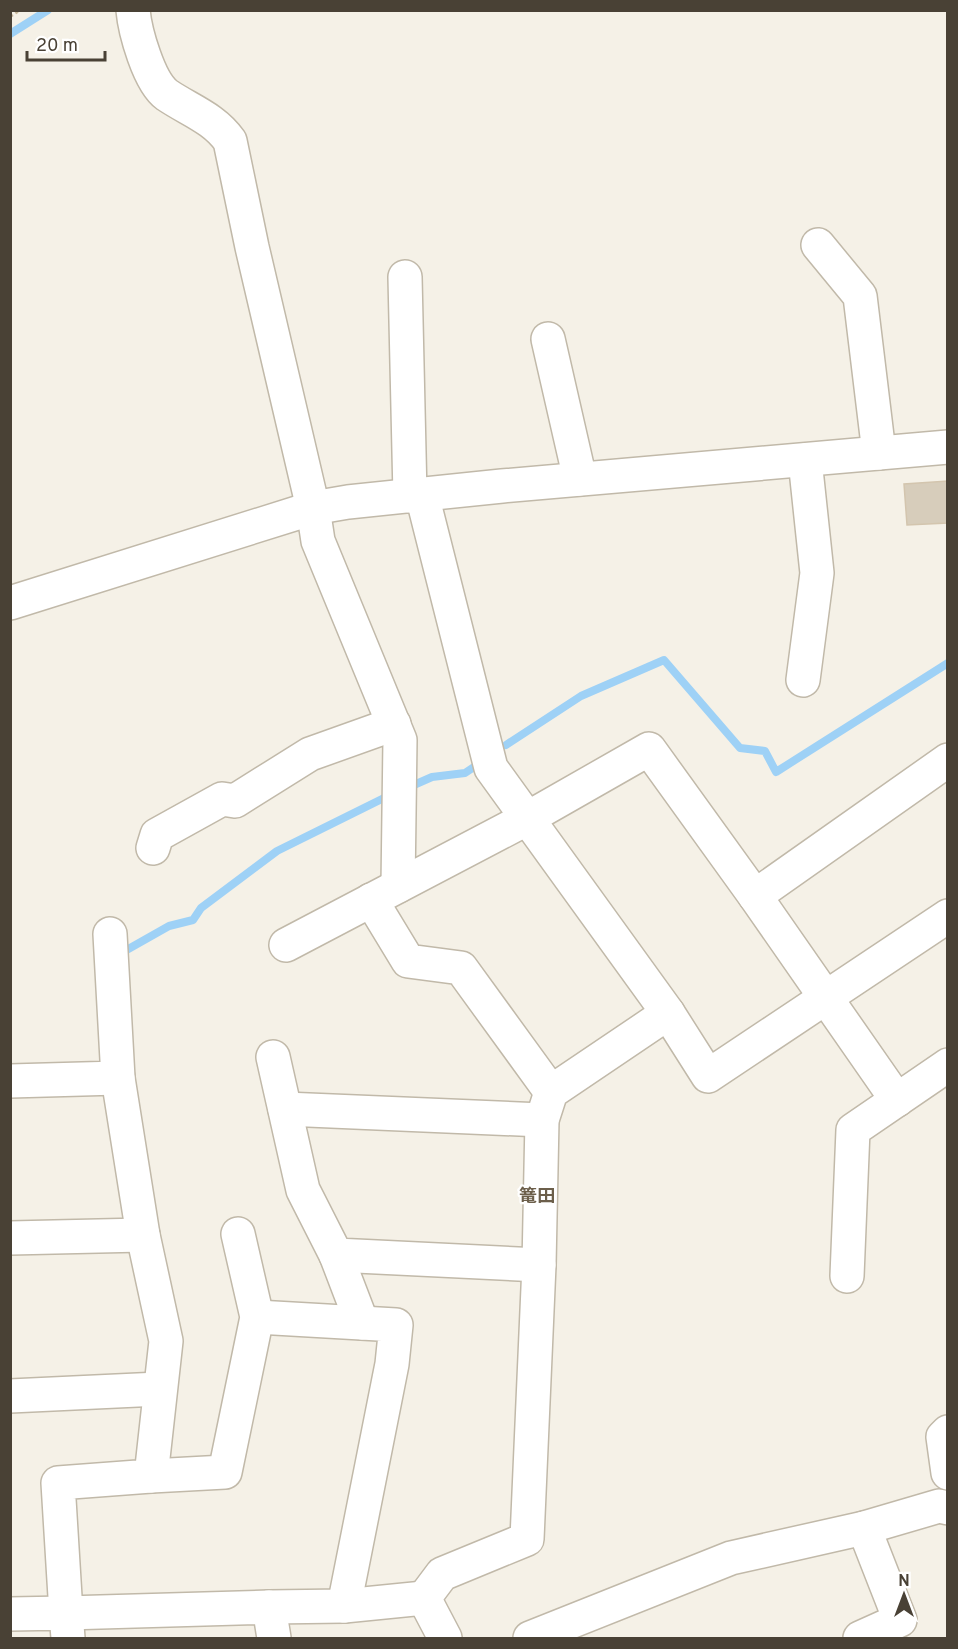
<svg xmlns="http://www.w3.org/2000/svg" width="958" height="1649" viewBox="0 0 958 1649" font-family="Overpass,'Noto Sans JP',sans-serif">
	<rect width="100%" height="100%" fill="#f5f1e7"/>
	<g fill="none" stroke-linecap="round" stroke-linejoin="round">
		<!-- stream -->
		<g stroke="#9ed1f6" stroke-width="8">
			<polyline points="10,34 48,10"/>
			<polyline points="506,745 581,696 664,660 740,748 765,751 776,772 948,663"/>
			<polyline points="407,788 432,777 465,773 477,765"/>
			<polyline points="123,952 169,926 193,920 201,908 277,851 390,795"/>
		</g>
	</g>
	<!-- building -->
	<polygon fill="#d7cdbb" stroke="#d3c5ae" stroke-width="1.5" points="948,481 948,523 907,525 904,484"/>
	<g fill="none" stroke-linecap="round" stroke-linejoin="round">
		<defs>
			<g id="minor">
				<path d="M133,10C135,32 149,82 167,95C189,110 214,118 230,141L252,247L313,508L318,541L400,740L398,886"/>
				<polyline points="818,245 860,296 879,453"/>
				<polyline points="405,277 410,496"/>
				<polyline points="548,339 580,479"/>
				<polyline points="422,495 491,768 668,1013 708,1076 948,916"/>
				<polyline points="10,603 313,508 348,502 502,486 948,447"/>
				<polyline points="803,680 817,573 805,460"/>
				<polyline points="153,848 157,835 222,799 235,801 310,754 394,724"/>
				<polyline points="755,896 897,1100"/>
				<polyline points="371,900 408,961 461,968 551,1092"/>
				<polyline points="286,945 528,818 649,749 755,896 948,760"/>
				<polyline points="273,1057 303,1190 336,1255 539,1265"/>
				<polyline points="118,1078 143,1235 166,1341 151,1476 58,1483 66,1613 269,1607 274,1638"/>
				<polyline points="10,1081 118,1078 110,934"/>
				<polyline points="285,1109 542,1120"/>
				<polyline points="10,1238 143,1235"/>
				<polyline points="336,1255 362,1323"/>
				<polyline points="847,1276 853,1130 948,1065"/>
				<polyline points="257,1317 396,1325 392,1364 344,1606"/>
				<polyline points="10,1396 159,1389"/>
				<polyline points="948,1432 943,1437 948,1473"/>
				<polyline points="151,1476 225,1472 257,1317 238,1234"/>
				<polyline points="864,1528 939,1506 948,1508"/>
				<polyline points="269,1607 344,1606 424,1598"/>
				<polyline points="10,1614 66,1613 68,1638"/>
				<polyline points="445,1638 424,1598 442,1574 527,1539 539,1265 542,1120 551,1092 668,1013"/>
				<polyline points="530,1638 731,1558 864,1528 900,1620 860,1638"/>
			</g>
		</defs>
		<!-- minor casing -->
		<use href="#minor" stroke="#c1b9a9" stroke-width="36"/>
		<!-- path -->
		<polyline stroke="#c4b598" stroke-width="4" stroke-dasharray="3 3" stroke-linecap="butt" points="10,16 19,10"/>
		<!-- minor -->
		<use href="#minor" stroke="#fff" stroke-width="33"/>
	</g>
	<g text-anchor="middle" stroke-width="4.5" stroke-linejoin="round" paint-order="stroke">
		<!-- quarter labels -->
		<g font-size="18" font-weight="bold" fill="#6c5f4b" stroke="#fff">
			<text x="537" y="1202">篭田</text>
		</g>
	</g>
	<!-- border -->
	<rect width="958" height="1649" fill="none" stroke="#494135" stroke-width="24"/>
	<!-- north arrow -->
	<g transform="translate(904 1595)" stroke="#ffffff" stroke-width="4.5" paint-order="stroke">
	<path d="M0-4.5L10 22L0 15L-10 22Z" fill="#494135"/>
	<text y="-9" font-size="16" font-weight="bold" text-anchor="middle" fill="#494135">N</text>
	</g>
	<!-- scale -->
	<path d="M27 51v9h78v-9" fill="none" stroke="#494135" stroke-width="3"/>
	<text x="36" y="51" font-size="18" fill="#494135" stroke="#ffffff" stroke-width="4.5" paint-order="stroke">20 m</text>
</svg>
